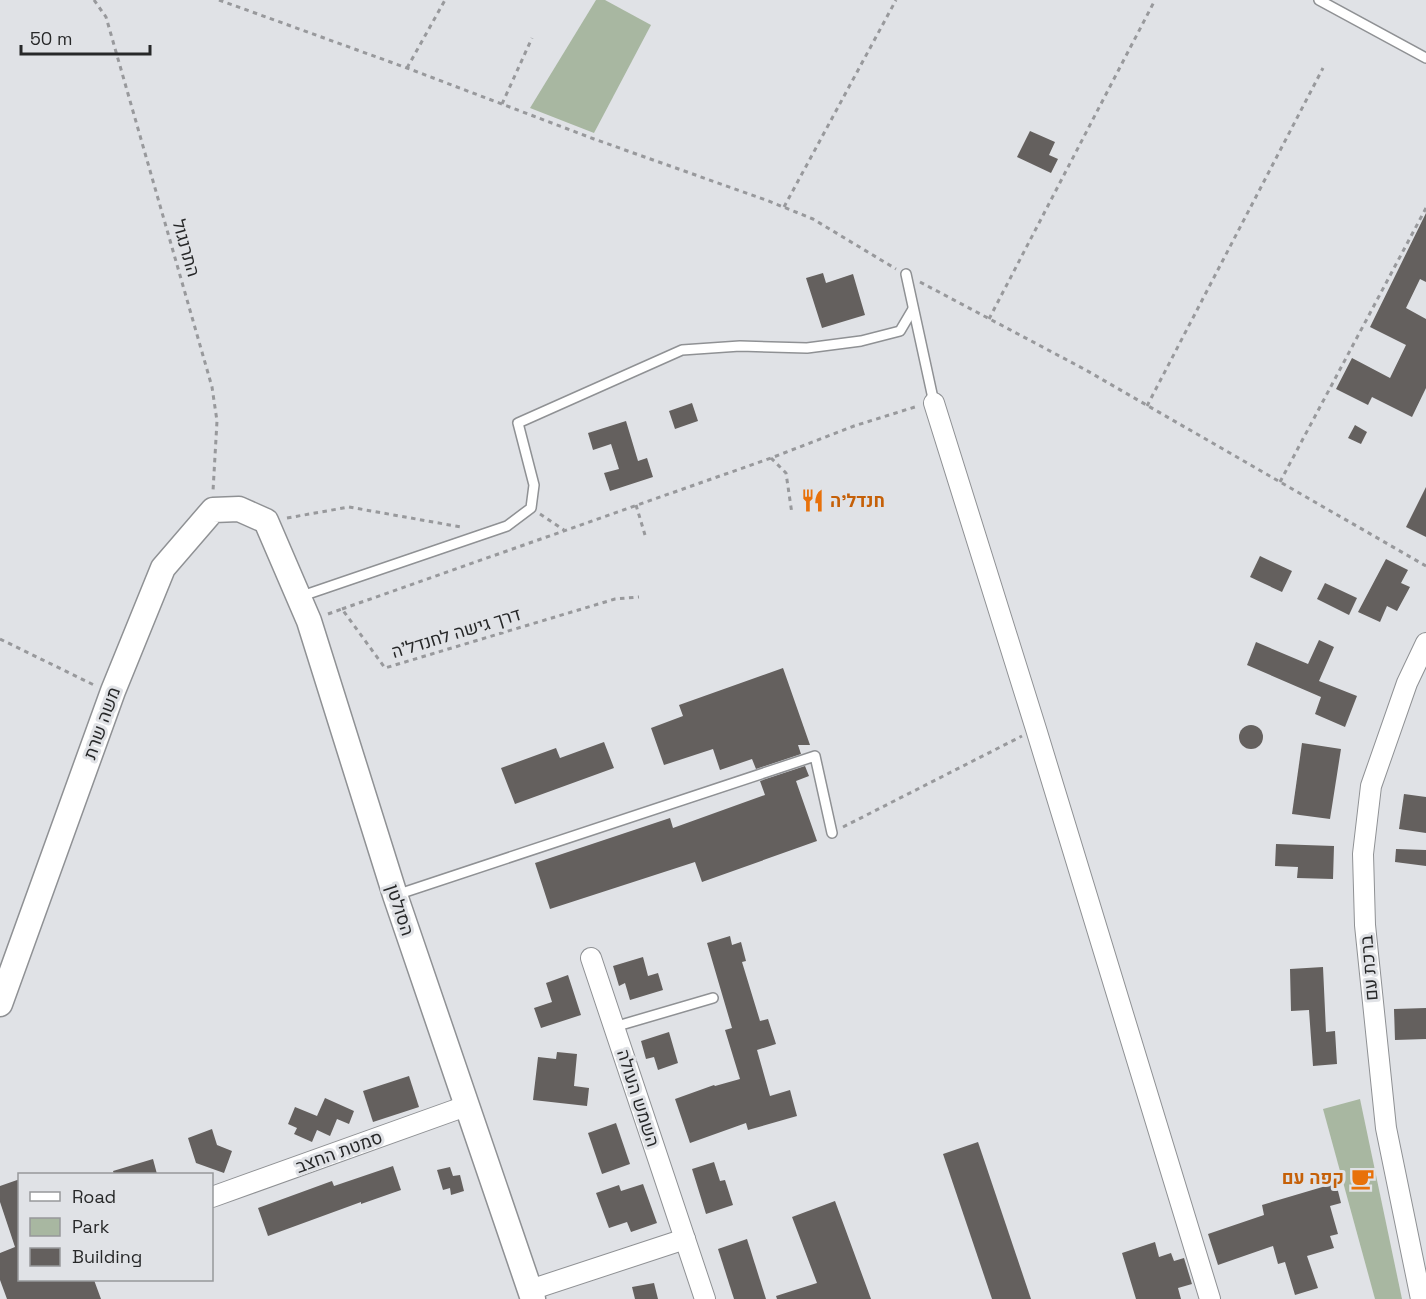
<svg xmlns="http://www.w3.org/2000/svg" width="1426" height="1299" viewBox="0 0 1426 1299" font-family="'Space Grotesk',Heebo,sans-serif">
	<rect width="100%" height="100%" fill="#e0e2e6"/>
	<!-- green -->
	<g fill="#a8b7a1">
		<polygon points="596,0 605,0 651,25 594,133 530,108"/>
		<polygon points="1360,1099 1402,1299 1375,1299 1323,1109"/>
	</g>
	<!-- building -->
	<g fill="#64605e">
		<polygon points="1030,131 1055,142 1049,155 1058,159 1051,173 1017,157"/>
		<polygon points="1426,213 1426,282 1420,279 1406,308 1426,319 1426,388 1412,417 1372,397 1368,405 1336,389 1352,358 1390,378 1406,345 1370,327"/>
		<polygon points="823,273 826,283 853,274 865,315 822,328 806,278"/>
		<polygon points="692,403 698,421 675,429 669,411"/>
		<polygon points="626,421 638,461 647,458 653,477 610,491 604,473 619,469 611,444 593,450 588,433"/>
		<polygon points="1355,425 1367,432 1361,444 1348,438"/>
		<polygon points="1426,487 1426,537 1406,527"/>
		<polygon points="1260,556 1292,571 1282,592 1250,577"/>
		<polygon points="1386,559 1408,570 1401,583 1410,587 1397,611 1387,606 1380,622 1358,612"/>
		<polygon points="1325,583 1357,598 1349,615 1317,599"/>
		<polygon points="1319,640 1334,647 1319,681 1357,696 1345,727 1315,714 1321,697 1247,665 1256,642 1308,664"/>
		<polygon points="783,668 810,745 798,745 801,754 756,769 752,759 720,770 713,749 664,765 651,728 683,716 679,705"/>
		<circle cx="1251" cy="737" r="12"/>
		<polygon points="604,742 614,768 515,804 501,768 556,748 560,758"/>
		<polygon points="1302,743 1341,749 1330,819 1292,814"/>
		<polygon points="805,766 809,776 796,781 817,841 702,882 695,862 550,909 535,863 670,818 673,828 765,795 760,781"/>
		<polygon points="1404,794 1426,797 1426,833 1399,829"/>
		<polygon points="1276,844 1334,846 1333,879 1297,878 1298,867 1275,866"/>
		<polygon points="1396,849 1426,850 1426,866 1395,862"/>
		<polygon points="730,936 732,945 741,942 746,961 742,962 760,1021 768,1019 776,1044 757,1050 770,1096 790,1090 797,1116 748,1130 746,1123 690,1143 675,1099 714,1085 715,1086 740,1079 725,1030 732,1028 707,943"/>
		<polygon points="643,957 648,976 658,973 663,990 630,1000 625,983 619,986 613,966"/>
		<polygon points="1323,967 1326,1032 1335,1031 1337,1064 1313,1066 1309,1010 1291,1011 1290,969"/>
		<polygon points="568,975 581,1015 541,1028 534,1008 552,1002 546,983"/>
		<polygon points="1426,1008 1426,1039 1395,1040 1394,1009"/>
		<polygon points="669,1032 678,1063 658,1070 654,1057 646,1059 641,1041"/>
		<polygon points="557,1052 577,1054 574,1086 589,1088 587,1106 533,1100 538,1057 556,1059"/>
		<polygon points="409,1076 419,1107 373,1122 363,1091"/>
		<polygon points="325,1098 354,1111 349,1124 337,1119 330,1136 317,1130 312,1142 294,1134 297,1128 288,1124 295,1107 317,1116"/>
		<polygon points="616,1123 630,1164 602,1174 588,1133"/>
		<polygon points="212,1129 217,1145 232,1151 224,1173 196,1163 188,1138"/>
		<polygon points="978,1142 1031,1299 992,1299 943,1154"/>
		<polygon points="153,1159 157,1174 114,1174 113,1171"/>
		<polygon points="714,1162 720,1181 725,1180 733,1205 706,1214 692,1169"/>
		<polygon points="393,1166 401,1190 361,1204 361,1202 268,1236 258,1208 332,1181 334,1186"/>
		<polygon points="450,1167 453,1176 460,1175 464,1191 451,1195 450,1188 443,1190 437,1170"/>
		<polygon points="20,1179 20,1280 94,1280 101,1299 7,1299 0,1280 0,1253 15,1247 0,1202 0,1186"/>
		<polygon points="1336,1183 1341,1203 1330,1206 1338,1234 1330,1236 1334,1248 1307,1256 1318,1288 1295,1295 1285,1262 1278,1264 1273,1246 1218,1265 1208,1234 1264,1215 1262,1205"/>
		<polygon points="643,1184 657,1223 631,1232 627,1222 609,1228 596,1193 619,1185 621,1191"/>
		<polygon points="835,1201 871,1299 777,1299 776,1296 817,1283 792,1217"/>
		<polygon points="747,1239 766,1299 734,1299 718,1249"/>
		<polygon points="1155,1242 1159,1257 1171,1253 1174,1261 1184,1258 1192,1284 1178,1288 1181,1299 1136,1299 1122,1253"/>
		<polygon points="654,1283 658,1299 635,1299 632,1287"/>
	</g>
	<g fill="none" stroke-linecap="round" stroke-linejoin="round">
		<defs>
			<g id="service">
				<polyline points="1319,0 1426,58"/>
				<polyline points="906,274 934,403"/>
				<polyline points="299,597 507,526 531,508 534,485 518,423 682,350 740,346 807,348 861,341 900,331 913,309"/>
				<polyline points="396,895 815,756 832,833"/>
				<polyline points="614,1027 713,998"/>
			</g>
			<g id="minor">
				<polyline points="934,403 1036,729 1210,1299"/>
				<polyline points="591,958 705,1299"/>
				<polyline points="212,1197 466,1106"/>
				<polyline points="530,1290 685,1239"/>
				<polyline points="1421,1299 1386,1128 1365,925 1363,854 1371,786 1407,683 1426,643"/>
			</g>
			<polyline id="tertiary" points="0,1004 113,691 163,568 213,510 239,509 266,521 309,621 395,895 533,1299"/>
		</defs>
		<!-- service casing -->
		<use href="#service" stroke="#8f9194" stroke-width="12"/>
		<!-- minor casing -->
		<use href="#minor" stroke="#8f9194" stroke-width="22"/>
		<!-- tertiary casing -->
		<use href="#tertiary" stroke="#8f9194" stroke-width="27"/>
		<!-- path -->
		<g stroke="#98999c" stroke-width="3" stroke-dasharray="4.5 4.5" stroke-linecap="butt">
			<polyline points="94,0 106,17 212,387 217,421 213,491"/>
			<polyline points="219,0 407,68 594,139 766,200 813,219 896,269"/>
			<polyline points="407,68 445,0"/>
			<polyline points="502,104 532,38"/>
			<polyline points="784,207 896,0"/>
			<polyline points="920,282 1084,369 1426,566"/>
			<polyline points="989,319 1155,0"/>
			<polyline points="1147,406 1323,68"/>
			<polyline points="771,458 786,473 792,514"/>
			<polyline points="1280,482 1426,208"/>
			<polyline points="636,505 645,535"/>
			<polyline points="540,514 564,530"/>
			<polyline points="287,518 349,507 461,527"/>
			<polyline points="342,609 771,458 854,426 918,406"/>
			<polyline points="328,614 342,609 385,668 615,599 639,597"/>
			<polyline points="0,639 94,685"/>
			<polyline points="843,827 1022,736"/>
		</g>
		<!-- service -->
		<use href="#service" stroke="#fff" stroke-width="9"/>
		<!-- minor -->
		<use href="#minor" stroke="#fff" stroke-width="20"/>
		<!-- tertiary -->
		<use href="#tertiary" stroke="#fff" stroke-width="24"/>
	</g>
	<!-- icons -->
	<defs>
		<symbol id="restaurant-bare" viewBox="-9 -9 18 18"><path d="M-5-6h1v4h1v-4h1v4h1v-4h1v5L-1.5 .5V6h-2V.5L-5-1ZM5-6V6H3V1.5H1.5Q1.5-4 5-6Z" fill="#e8710a" stroke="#e0e2e6" stroke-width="2.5" paint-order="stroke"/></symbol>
		<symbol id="cafe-bare" viewBox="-9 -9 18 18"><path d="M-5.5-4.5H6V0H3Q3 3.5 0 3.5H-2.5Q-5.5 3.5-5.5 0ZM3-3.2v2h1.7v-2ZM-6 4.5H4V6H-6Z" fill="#e8710a" stroke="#e0e2e6" stroke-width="2.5" paint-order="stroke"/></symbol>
	</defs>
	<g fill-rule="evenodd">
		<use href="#restaurant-bare" x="796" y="484" width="33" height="33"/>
		<use href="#cafe-bare" x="1346" y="1162" width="33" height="33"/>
	</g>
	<g text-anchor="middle" stroke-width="6" stroke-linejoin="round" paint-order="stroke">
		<!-- street labels -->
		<g font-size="18" fill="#272829" stroke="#e0e2e6">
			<text transform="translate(186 248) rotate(74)" y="6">התרנגול</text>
			<text transform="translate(456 633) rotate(-17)" y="6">דרך גישה לחנדל'ה</text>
			<text transform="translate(102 723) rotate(-70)" y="6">משה שרת</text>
			<text transform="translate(400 910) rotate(72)" y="6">הסולטן</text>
			<text transform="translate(1369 968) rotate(-95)" y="6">ברכת עם</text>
			<text transform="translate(638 1098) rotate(72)" y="6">השמש העולה</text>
			<text transform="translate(339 1152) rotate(-20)" y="6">סמטת החצב</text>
		</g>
		<!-- food labels -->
		<g font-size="18" font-weight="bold" fill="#c56008" stroke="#e0e2e6" text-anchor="start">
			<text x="830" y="507">חנדל'ה</text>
			<text x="1344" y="1184" text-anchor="end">קפה עם</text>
		</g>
	</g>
	<!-- legend -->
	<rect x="18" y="1173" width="195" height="108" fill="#e0e2e6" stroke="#96989a" stroke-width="1.5"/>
	<rect x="30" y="1192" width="30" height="9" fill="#ffffff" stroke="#96989a" stroke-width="1.5"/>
	<text x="72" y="1203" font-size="18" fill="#272829">Road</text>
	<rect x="30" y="1218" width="30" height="18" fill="#a8b7a1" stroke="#96989a" stroke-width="1.5"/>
	<text x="72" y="1233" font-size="18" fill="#272829">Park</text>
	<rect x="30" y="1248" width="30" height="18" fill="#64605e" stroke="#96989a" stroke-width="1.5"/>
	<text x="72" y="1263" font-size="18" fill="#272829">Building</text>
	<!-- scale -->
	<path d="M21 45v9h129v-9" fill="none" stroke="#272829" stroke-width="3"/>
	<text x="30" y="45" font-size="18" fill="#272829" stroke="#e0e2e6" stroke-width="4.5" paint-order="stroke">50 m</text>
</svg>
